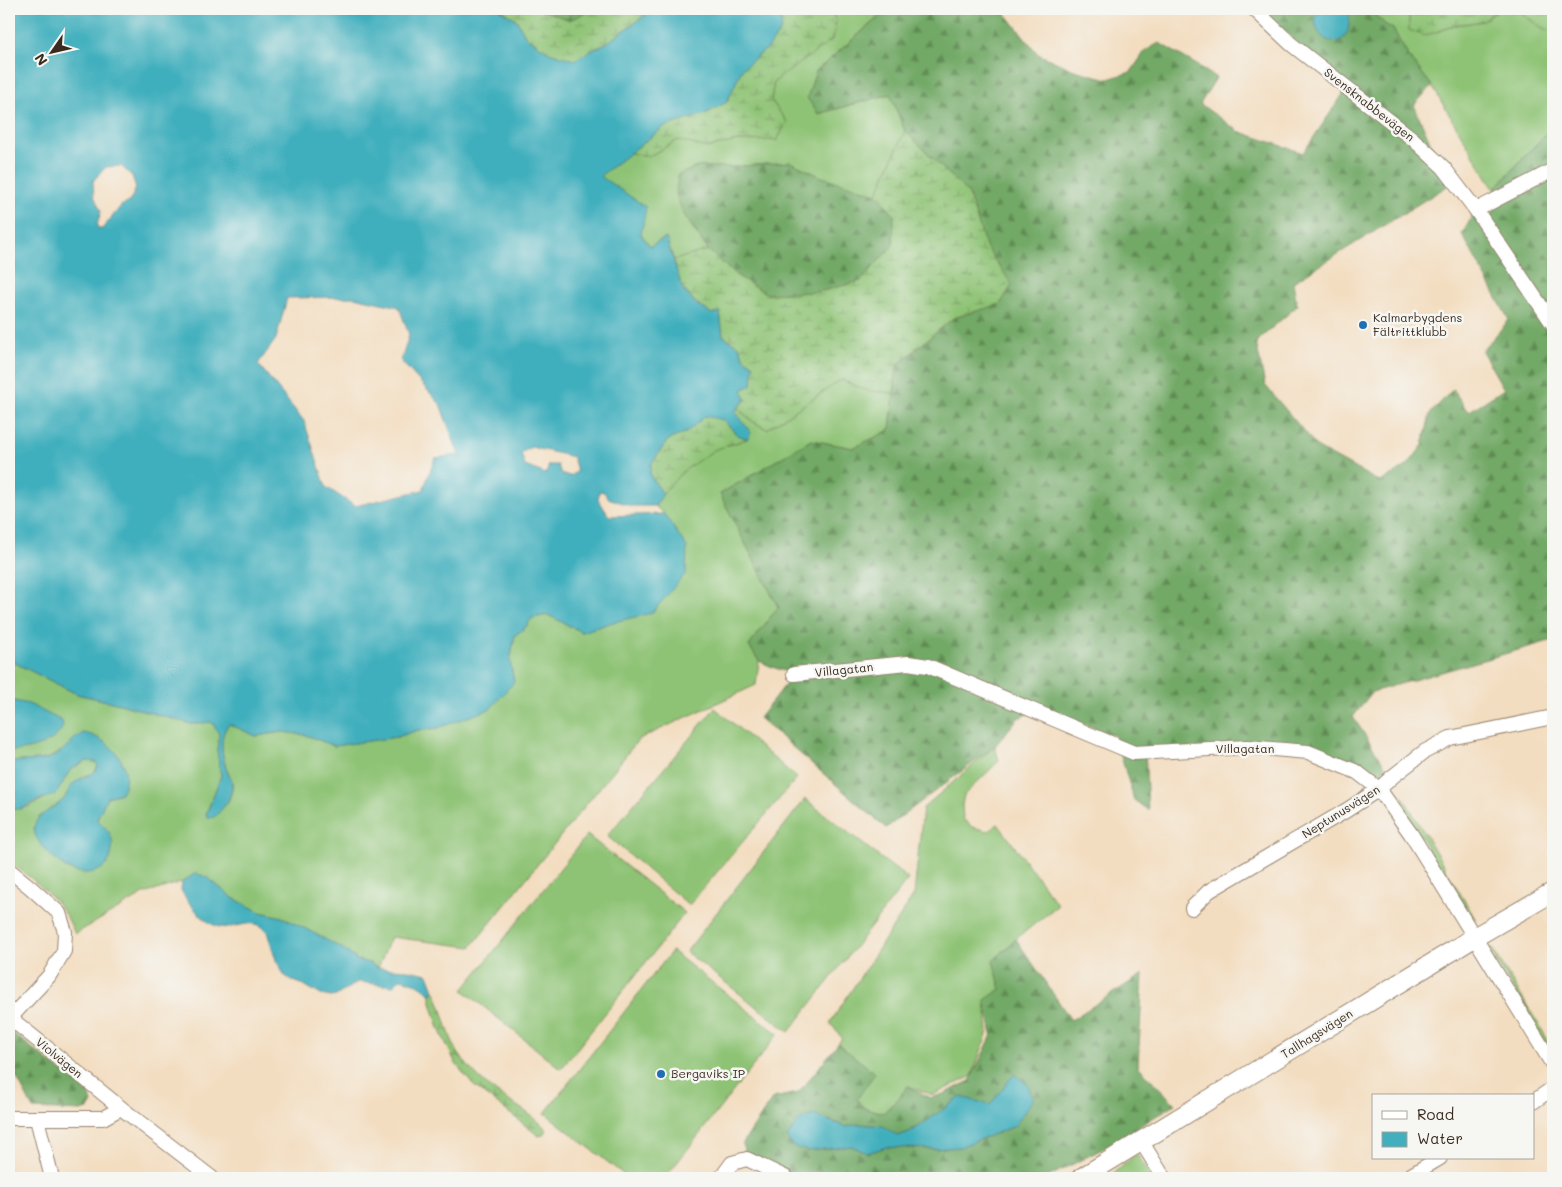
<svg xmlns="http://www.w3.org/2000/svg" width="1562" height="1187" viewBox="0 0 1562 1187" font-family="Mali,sans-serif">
	<defs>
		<pattern id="forest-firs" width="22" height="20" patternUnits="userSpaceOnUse" patternTransform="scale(1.25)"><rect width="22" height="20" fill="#72a966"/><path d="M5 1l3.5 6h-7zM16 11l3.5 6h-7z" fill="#5f8a53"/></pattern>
		<pattern id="wetland-marsh" width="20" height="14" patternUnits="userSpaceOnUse" patternTransform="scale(1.25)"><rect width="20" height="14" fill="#8ec374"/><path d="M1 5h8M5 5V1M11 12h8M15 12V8" fill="none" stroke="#759f5f"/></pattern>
	</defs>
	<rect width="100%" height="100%" fill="#f6f6f2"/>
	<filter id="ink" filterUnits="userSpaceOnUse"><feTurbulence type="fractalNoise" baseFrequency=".02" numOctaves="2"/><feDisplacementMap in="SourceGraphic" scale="10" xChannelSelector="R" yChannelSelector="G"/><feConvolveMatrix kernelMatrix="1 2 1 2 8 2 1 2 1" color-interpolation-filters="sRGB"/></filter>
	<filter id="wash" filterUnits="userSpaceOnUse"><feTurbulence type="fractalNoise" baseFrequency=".0096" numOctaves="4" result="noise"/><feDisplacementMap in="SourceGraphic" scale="20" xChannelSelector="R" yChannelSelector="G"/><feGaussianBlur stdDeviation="1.12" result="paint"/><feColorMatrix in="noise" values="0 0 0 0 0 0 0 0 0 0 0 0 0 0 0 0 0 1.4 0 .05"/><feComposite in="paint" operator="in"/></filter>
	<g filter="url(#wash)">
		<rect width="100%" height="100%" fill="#f3ddc0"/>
		<!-- grass -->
		<g fill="#8ec374" stroke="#647649">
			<polygon points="831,9 888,9 816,71 819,114 890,94 905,131 877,194 822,177 790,162 732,167 697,167 678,175 683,213 708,250 674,260 666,238 650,246 599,176 629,153 649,156 678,140 707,148 737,141 777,140 787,122 771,100 774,81 832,40 836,22"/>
			<path d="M1370,9H1412L1409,17L1437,32L1456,25L1483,21L1500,9C1507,11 1518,11 1524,15C1534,22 1541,29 1553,32V126L1494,189L1432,86L1407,54L1393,29L1386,25L1372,13Z"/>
			<path d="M841,380L868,391L894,393L890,430L853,448L811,440L720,494L778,607L749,646L759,661L756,685L639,739L471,947L391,937L378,968L369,963L357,960L343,949L282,917L260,912L233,898L196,873L182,882L144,894L75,934C60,898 38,884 9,861V809L28,807L58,791L70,770L86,761L96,762L98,766L94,773L84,776L69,789L65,798L50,811L38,818C42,827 52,855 57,861C68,874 87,874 101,869L97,819L107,797L121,793L124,764L59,752C46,764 25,758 9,763V751L18,750L16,701L9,700V660L77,694L120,704L191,724L212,722L219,734L217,750L221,776L206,814L229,801C230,795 234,787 232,781C231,777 228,774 227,770C222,757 218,735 229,724L256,736L282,732L306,735L334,746L397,737L418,730L438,728L514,682L510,661L515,635L525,628L532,618L548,615L582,632L610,623L664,514L655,506C664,485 694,460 713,450C726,443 743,445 751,433L735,411L738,409L755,423L767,429Z"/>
			<polygon points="715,708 797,778 689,905 607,836"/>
			<polygon points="995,746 999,761 964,795 962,805 963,819 972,827 988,831 998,824 1058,905 1016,939 993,961 1001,989 985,1000 988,1032 972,1076 933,1095 908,1086 898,1099 883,1113 864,1108 856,1099 875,1073 838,1044 842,1038 830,1023 914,895 923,808"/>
			<polygon points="1403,797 1476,920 1471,916 1435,861 1398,798"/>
			<polygon points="805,799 908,879 789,1032 686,952"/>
			<polygon points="587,835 685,913 561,1069 463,990"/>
			<polygon points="1491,947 1553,1048 1553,1056 1489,949"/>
			<polygon points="672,951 778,1034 665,1178 628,1178 545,1113"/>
			<polygon points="1137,1155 1154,1178 1107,1178 1134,1156"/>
		</g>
		<!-- forest -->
		<g fill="url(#forest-firs)" stroke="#566a42" fill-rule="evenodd">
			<polygon points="538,9 594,9 570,20"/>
			<polygon points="888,9 1002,9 1038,54 1074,70 1108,79 1131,72 1145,51 1159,43 1197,65 1216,78 1200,104 1238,131 1303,153 1346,90 1261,9 1335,9 1320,12 1315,21 1318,32 1345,9 1337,9 1370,9 1372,13 1386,25 1393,29 1407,54 1432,86 1414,105 1449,185 1293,282 1297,306 1256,342 1265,385 1318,448 1380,482 1407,466 1423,445 1430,414 1453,389 1468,412 1504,389 1482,351 1509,320 1462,234 1476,210 1553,126 1553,640 1372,692 1353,717 1386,767 1381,773 1363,771 1310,747 1145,748 1148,810 1134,800 1115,736 1042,708 1018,718 995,746 886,828 759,718 794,674 772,667 759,661 749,646 778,607 720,494 811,440 853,448 890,430 897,366 953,318 1000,304 1012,285 986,247 968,193 905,131 890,94 818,114 807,98 816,71"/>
			<polygon points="790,162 822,177 877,194 894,215 893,245 861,281 819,292 767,294 736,275 708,250 683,213 676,194 678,175 697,167 732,167"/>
			<path d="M1016,939L1071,1020L1143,974L1138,1066L1175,1104L1110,1145L1046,1178H802L744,1153L743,1143L773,1098L798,1093L838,1044L875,1073L857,1099L864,1108L883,1113L898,1099L908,1086L930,1098L941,1095L970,1081L992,1035L985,1000L1001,989L993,961ZM961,1097L990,1105L1015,1126L960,1147L934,1149L886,1147L867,1153L852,1146L807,1151L829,1120L846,1127L857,1124L882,1126L897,1136L911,1132Z"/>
			<polygon points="9,1030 89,1093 92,1103 88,1109 81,1111 33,1109 9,1063"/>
		</g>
		<!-- wetland -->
		<g fill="url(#wetland-marsh)" stroke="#647649">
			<polygon points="502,9 538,9 570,20 594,9 647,9 647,14 608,42 574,60 549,52 526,37 516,19 502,10"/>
			<polygon points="776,9 831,9 836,22 832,40 774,82 771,100 787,122 777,140 737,141 707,148 678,140 649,156 629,153 664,127 705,114 727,102 742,69 769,47 781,17"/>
			<path d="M1412,9H1553V32C1542,29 1534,22 1524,15C1518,11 1507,11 1500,9L1483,21L1456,25L1424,36L1409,30V17Z"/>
			<path d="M905,131L968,193L986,247L1012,285L1000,304L953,318L897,365L894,393L868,391L841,380L767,429L755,423L738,409L746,399L742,390L754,365L744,358L739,346L723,336L720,312L712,314C689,299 678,288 674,260L708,250L736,275L767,294L819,292L861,281L893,245L894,215L877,194Z"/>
			<polygon points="705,416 724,420 736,434 747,439 714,450 682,472 663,494 650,475 651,464 668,440 687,432"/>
			<path d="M434,990C446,1013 447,1041 464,1061C471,1071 487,1086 497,1093C514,1105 533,1114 547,1130L543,1135L539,1136L473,1085L456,1064L440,1031L431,1003V995Z"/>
		</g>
		<!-- water -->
		<g fill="#41afbd" stroke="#3e6c6e" fill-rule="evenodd">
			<path d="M9,9H502V11L516,19L526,37L549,52L574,60L608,42L647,14V9H776L781,17V30L769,47L742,69L727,102L705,114L664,127L600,176L646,207L641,235L650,246L666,238L683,290L696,304L712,314L720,312L723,336L739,346L744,358L754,365L752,385L742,390L746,399L735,411L751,433L747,439L736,434L724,420L705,416L687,432L668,440L651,464L650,475L663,494L655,506H631L608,498L604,492L599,491L598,499L609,516L664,514L687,547L686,573L652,613L610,623L582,632L548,615L532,618L525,628L515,635L510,661L514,682L490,709L438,728L418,730L397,737L334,746L306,735L282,732L256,736L229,724C218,736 222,757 227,771C229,776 232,780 232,785C232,795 227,803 221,810C217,815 215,818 208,818L206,815L221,776L217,750L219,734L212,722L191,724L120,704L77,694L9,660ZM121,166L132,176L136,188L130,201L121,206L102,229H99L97,226L101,211L94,196L93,181L106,167ZM354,297L399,307L409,335L401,361L440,404L459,455L435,458L423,490L355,506L326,487L304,421L258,364L276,339L287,298ZM531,447L573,457L577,471L571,476L561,474L558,465H549L546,474L525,466L521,453Z"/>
			<path d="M1335,9H1345L1349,14C1353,58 1310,43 1316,15L1320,12Z"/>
			<path d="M9,700L29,704L62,721L63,725C58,744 26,751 9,751Z"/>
			<path d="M83,733C108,736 137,767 121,793L107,797L97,819C101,824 109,830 111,837C114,842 112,850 111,856C106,873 85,877 69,869C59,865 38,845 35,834C29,816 54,810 64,799C68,794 69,787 74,783C82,776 95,776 98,766L96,762L86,761L70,770L58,791L54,795L39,800L21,809H9V763C22,759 44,763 55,756C66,749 72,739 83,733Z"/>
			<path d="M196,873L208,878L233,898L260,912L282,917L312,932L343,949L357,960L369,963L378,968L408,970L428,974L434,990L431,995C422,984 413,982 400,979L393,986L359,982L354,984L336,996L331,997L321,995L304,985L291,980L284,975L276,960L267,932C256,915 236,930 220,927C206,925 187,902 181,890L182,882Z"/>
			<polygon points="1014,1074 1028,1085 1033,1099 1015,1126 960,1147 934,1149 886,1147 867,1153 852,1146 807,1151 792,1146 787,1137 799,1121 814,1115 846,1127 857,1124 883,1126 897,1136 911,1132 961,1097 990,1105"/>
		</g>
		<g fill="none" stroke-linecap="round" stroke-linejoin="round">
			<!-- stream -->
			<polyline stroke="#41afbd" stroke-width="3" points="1349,14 1365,9"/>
		</g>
	</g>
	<g filter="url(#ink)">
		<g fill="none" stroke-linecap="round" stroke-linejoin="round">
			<defs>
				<g id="street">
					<polyline points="1254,9 1291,44 1413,139 1444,168 1476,210 1553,324"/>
					<polyline points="1476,210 1553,170"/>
					<polyline points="794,674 908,663 928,666 1134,753 1248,747 1308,752 1357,772 1379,789 1411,834 1553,1065"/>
					<polyline points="9,870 30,887 59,913 65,932 64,951 49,976 10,1018 121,1108 212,1178"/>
					<polyline points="1192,908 1209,891 1347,810 1379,789 1392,777 1424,752 1450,738 1553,717"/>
					<polyline points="1533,1102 1553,1088"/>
					<polyline points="9,1118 103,1118 121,1108"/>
					<polyline points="37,1119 52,1178"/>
					<polyline points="1141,1141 1164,1178"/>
					<polyline points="721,1178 732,1163 747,1159 787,1178"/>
					<polyline points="1406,1178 1440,1158"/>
				</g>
				<polyline id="secondary" points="1081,1178 1475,937 1553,892"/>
			</defs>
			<!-- street casing -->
			<use href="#street" stroke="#97846f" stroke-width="16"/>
			<!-- secondary casing -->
			<use href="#secondary" stroke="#97846f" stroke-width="21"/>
			<!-- street -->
			<use href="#street" stroke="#fff" stroke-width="14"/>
			<!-- secondary -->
			<use href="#secondary" stroke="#fff" stroke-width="19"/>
		</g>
	</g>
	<!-- markers -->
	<g fill="#1f6fb2" stroke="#f6f6f2" stroke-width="2">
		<circle cx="1363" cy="325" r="5"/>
		<circle cx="661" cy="1074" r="5"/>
	</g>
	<g text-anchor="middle" stroke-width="5" stroke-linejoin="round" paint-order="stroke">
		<!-- street labels -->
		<g font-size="12" fill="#3b2a1e" stroke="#f6f6f2">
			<text transform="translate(1369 105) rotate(38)" y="4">Svensknabbevägen</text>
			<text transform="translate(844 670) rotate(-6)" y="4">Villagatan</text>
			<text x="1245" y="753">Villagatan</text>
			<text transform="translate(1341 812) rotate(-32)" y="4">Neptunusvägen</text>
			<text transform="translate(1317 1034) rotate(-32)" y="4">Tallhagsvägen</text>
			<text transform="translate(59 1058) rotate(39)" y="4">Violvägen</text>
		</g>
		<!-- poi labels -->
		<g font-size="12" fill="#3b2a1e" stroke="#f6f6f2" text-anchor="start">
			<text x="1373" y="322">Kalmarbygdens<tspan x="1373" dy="14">Fältrittklubb</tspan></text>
			<text x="671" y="1078">Bergaviks IP</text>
		</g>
	</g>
	<!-- margin -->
	<rect width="1562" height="1187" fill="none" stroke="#f6f6f2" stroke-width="30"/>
	<!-- legend -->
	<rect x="1372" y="1094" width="162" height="65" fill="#f6f6f2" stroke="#aba49d"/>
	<rect x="1382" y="1111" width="25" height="8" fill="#ffffff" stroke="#aba49d"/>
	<text x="1417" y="1120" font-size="15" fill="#3b2a1e">Road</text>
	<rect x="1382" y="1132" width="25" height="15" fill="#41afbd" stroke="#aba49d"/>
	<text x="1417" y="1144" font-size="15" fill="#3b2a1e">Water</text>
	<!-- north arrow -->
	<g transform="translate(52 52) rotate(236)" stroke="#f6f6f2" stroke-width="4" paint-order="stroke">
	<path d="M0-4L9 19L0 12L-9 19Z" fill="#3b2a1e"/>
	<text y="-8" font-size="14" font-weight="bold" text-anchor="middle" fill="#3b2a1e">N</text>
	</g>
</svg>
